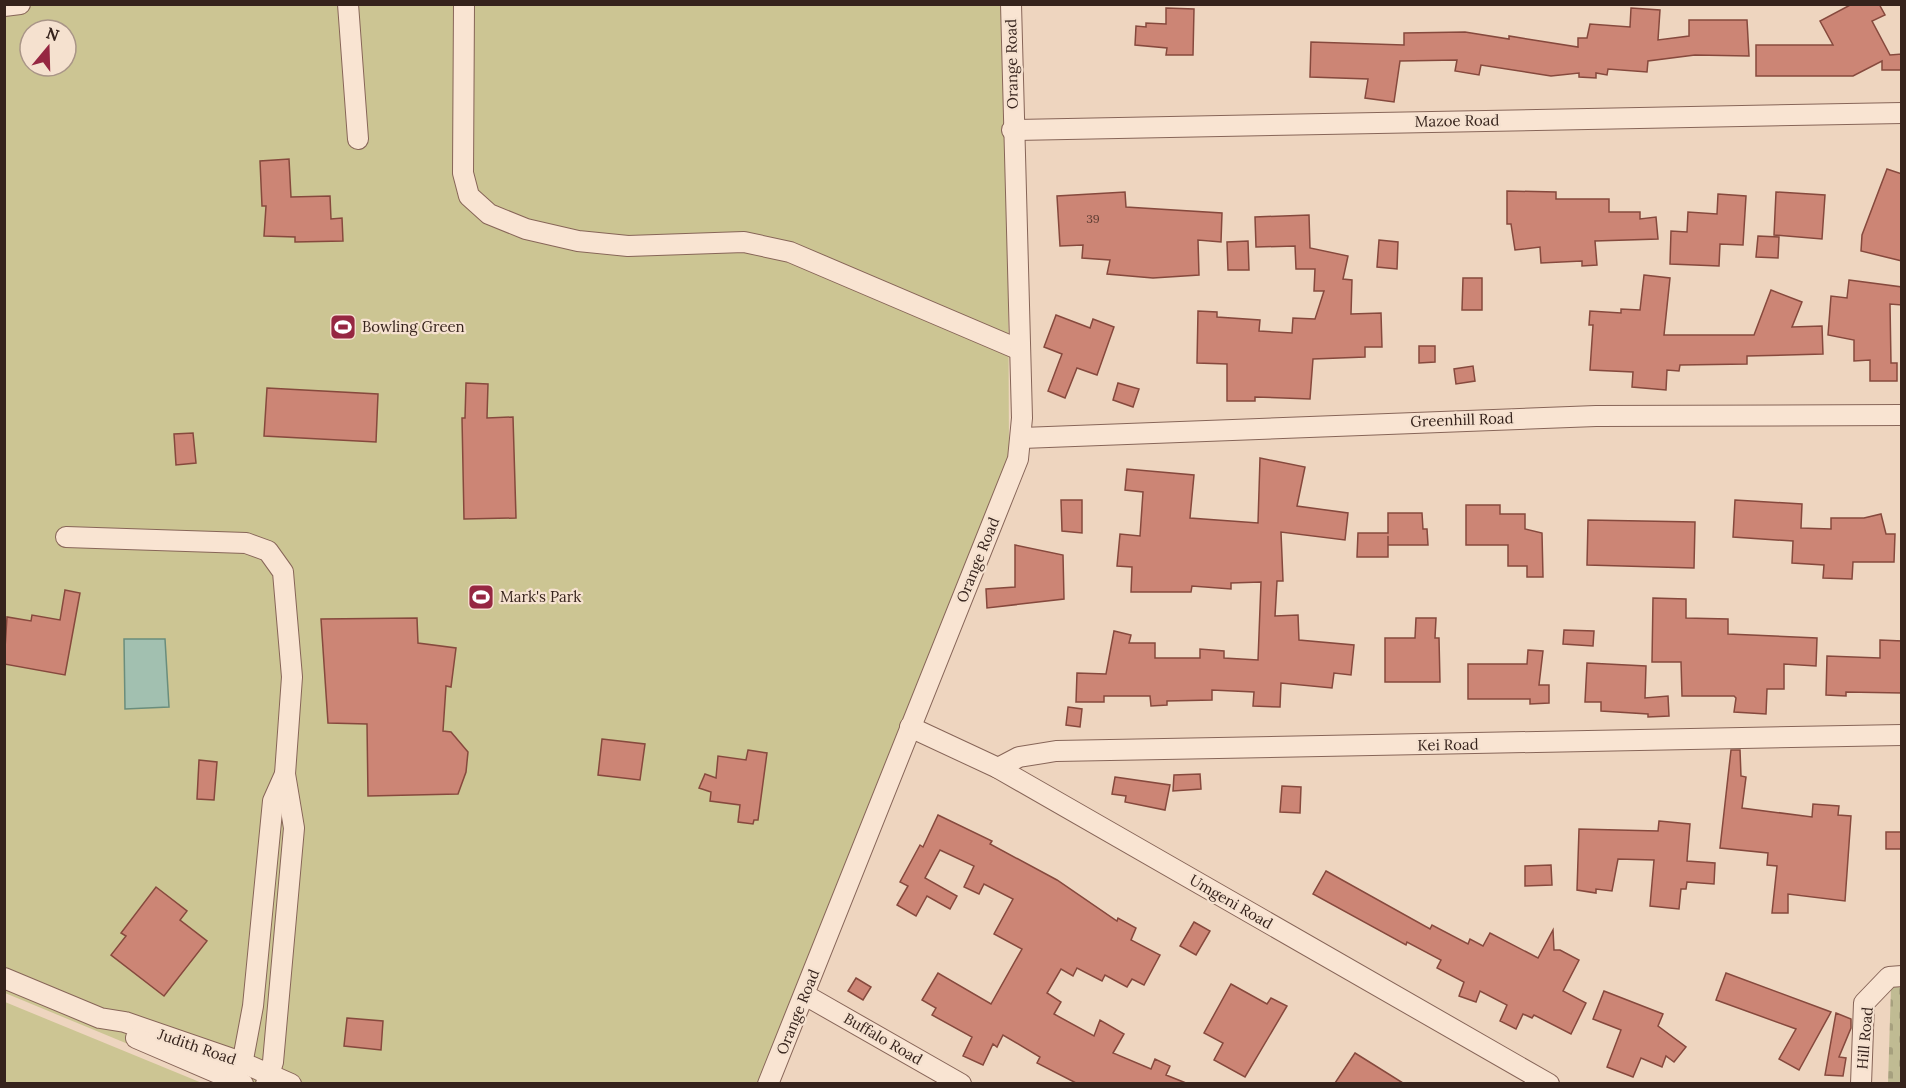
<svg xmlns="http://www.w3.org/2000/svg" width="1906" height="1088" viewBox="0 0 1906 1088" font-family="Lora,serif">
	<defs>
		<pattern id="cemetery-stones" width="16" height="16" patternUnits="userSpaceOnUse" patternTransform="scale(1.5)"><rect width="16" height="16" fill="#c0bb93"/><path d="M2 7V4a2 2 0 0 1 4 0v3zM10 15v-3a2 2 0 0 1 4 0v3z" fill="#a6a07e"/></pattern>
	</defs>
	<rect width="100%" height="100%" fill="#eed5bf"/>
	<!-- cemetery -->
	<polygon fill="url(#cemetery-stones)" points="1891,986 1901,987 1901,1083 1888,1084"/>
	<!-- park -->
	<g fill="#ccc593" fill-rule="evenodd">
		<path d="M5,5H1007L1009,455L761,1083H222L5,993ZM30,30H66V66H30Z"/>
		<polygon points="5,1002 202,1083 5,1083"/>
	</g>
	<!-- water -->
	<polygon fill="#a2c0b0" stroke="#6a8d7c" stroke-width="1.5" points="124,639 165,639 169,707 125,709"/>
	<!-- building -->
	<g fill="#cc8575" stroke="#86493d" stroke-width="1.5">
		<polygon points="1852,4 1879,4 1885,15 1872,21 1890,55 1902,54 1902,70 1882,70 1882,61 1853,76 1756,76 1756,45 1833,45 1820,21"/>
		<polygon points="1166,8 1194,9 1193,55 1166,55 1167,48 1135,45 1136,26 1146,27 1146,23 1166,24"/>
		<polygon points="1631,8 1660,10 1658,40 1689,36 1689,20 1747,20 1749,56 1695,55 1648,61 1647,72 1608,69 1607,75 1596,73 1596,78 1579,77 1579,73 1551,76 1481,65 1479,75 1455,71 1457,60 1400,61 1394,102 1365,98 1368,79 1310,77 1311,42 1404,45 1404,33 1465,32 1509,39 1509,36 1578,47 1578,38 1587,38 1590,24 1630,27"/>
		<polygon points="289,159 291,197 330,196 331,219 342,218 343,241 295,242 295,237 264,236 266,206 262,206 260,161"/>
		<polygon points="1887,169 1902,174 1902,261 1861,251 1862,235"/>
		<polygon points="1507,191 1556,192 1556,199 1609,199 1609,212 1640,212 1640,219 1656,217 1658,239 1595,241 1597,265 1582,266 1582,261 1541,263 1540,247 1515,250 1511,224 1507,224"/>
		<polygon points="1125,192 1126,207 1222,213 1221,242 1198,240 1199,275 1153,278 1107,274 1110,260 1082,258 1083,245 1060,246 1057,196"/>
		<polygon points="1776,192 1825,195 1822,239 1774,235"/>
		<polygon points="1718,194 1746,196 1743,245 1720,244 1719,266 1670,264 1671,231 1687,232 1688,212 1717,214"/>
		<polygon points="1309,215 1310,248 1348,256 1343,279 1352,280 1351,314 1381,313 1382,347 1365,347 1365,357 1313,359 1310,399 1255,397 1255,401 1227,401 1227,364 1197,363 1198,311 1217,312 1217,317 1260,320 1259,331 1292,333 1293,318 1315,319 1324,291 1314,291 1315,269 1296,269 1295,246 1256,247 1255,217"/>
		<polygon points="1758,236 1779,237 1778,258 1756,257"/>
		<polygon points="1379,240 1398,242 1397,269 1377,267"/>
		<polygon points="1248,241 1249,270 1228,270 1227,242"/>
		<polygon points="1644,275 1670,278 1664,335 1754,335 1771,290 1802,302 1792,327 1822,326 1823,354 1747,356 1747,364 1680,365 1679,371 1667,370 1666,390 1632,387 1633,372 1590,370 1593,325 1589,325 1590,311 1621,313 1621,309 1640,310"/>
		<polygon points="1463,278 1482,278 1482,310 1462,310"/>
		<polygon points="1849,280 1902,287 1902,305 1890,304 1891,363 1897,363 1897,381 1870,381 1870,360 1854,361 1854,340 1828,335 1831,296 1847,298"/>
		<polygon points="1056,315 1090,328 1093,319 1114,327 1097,375 1077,368 1065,398 1048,391 1062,354 1044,347"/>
		<polygon points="1419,346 1435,346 1435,362 1419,363"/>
		<polygon points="1473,366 1475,381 1456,384 1454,369"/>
		<polygon points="466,383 488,384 487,418 513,417 516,518 464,519 462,418 465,418"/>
		<polygon points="1118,383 1139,389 1133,407 1113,400"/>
		<polygon points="267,388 378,394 376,442 264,436"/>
		<polygon points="193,433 196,463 176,465 174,434"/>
		<polygon points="1260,458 1305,467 1297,506 1348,513 1345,540 1281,532 1283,581 1277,581 1275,616 1298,615 1299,640 1354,645 1351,675 1334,673 1332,688 1281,683 1280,707 1253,706 1254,692 1212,690 1212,700 1167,701 1167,705 1151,706 1150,696 1104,696 1104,702 1076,702 1077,673 1106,674 1114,631 1131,635 1129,643 1155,643 1155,658 1200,658 1200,649 1224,651 1224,658 1258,660 1261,582 1231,583 1231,589 1192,586 1191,592 1131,592 1132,567 1117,566 1120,534 1140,536 1143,492 1125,490 1127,469 1194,475 1190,518 1258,523"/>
		<polygon points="1061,500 1082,500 1082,533 1062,531"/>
		<polygon points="1735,500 1802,504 1801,528 1831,529 1831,518 1864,518 1881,514 1886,534 1895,534 1894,562 1853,562 1852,579 1823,578 1824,565 1792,563 1793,541 1733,537"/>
		<polygon points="1466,505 1500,505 1500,514 1525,514 1525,529 1542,533 1543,577 1527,577 1527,566 1508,566 1508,545 1466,545"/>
		<polygon points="1388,513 1422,513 1423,529 1427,529 1428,545 1388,545 1388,536 1388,557 1357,557 1358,533 1388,533"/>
		<polygon points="1588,520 1695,522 1694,568 1587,565"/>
		<polygon points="1015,545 1063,555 1064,599 987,608 986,589 1015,587"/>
		<polygon points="65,590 80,593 65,675 4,664 7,617 31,621 32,615 60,620"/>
		<polygon points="1653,598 1686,599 1686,618 1728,619 1728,634 1817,638 1816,666 1784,664 1784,689 1767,689 1766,714 1734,712 1736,698 1734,696 1682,696 1681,662 1652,662"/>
		<polygon points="417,618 418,643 456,648 451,687 446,686 443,731 451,732 468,752 466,772 458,794 368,796 367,724 328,723 321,619"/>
		<polygon points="1416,618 1436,618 1435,638 1439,638 1440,682 1385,682 1385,638 1415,638"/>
		<polygon points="1564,630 1594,631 1593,646 1563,644"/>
		<polygon points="1880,640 1902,641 1902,693 1846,692 1846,696 1826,695 1827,656 1880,658"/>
		<polygon points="1528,650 1543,651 1539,685 1549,685 1549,703 1530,704 1530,699 1468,699 1468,664 1527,664"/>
		<polygon points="1587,663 1646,666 1645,698 1668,696 1669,716 1648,717 1648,714 1601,711 1601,702 1585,702"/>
		<polygon points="1068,707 1082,709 1080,727 1066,725"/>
		<polygon points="602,739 645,744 640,780 598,775"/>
		<polygon points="748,750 767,753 758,820 754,820 753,824 738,822 740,805 710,801 711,792 699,788 705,774 716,778 718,756 746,760"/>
		<polygon points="1731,750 1740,750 1741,776 1746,777 1742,808 1812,817 1813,804 1839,806 1838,815 1851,816 1845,901 1788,894 1788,913 1772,913 1777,866 1767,865 1768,853 1720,848"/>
		<polygon points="199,760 217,762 214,800 197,799"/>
		<polygon points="1200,774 1201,789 1173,791 1174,775"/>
		<polygon points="1115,777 1170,785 1165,810 1125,802 1126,796 1112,794"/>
		<polygon points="1282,786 1301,787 1300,813 1280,812"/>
		<polygon points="938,815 992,841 990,844 1057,880 1117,921 1118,918 1136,928 1131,940 1160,955 1144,985 1132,979 1127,987 1105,975 1102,981 1077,968 1073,976 1061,969 1047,993 1061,1002 1054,1014 1094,1036 1100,1020 1124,1034 1113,1053 1151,1069 1155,1059 1170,1066 1166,1075 1186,1083 1076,1083 1037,1063 1040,1057 1003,1035 997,1047 993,1044 983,1065 963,1056 972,1037 932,1015 936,1008 922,1000 938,973 991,1004 1022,949 994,934 1013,899 984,884 979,894 964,887 974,866 940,850 925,878 957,896 950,909 927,896 916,916 897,905 908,886 900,882 920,845 923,847"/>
		<polygon points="1659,821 1690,824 1687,861 1715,863 1714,884 1687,882 1686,889 1681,889 1679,909 1650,906 1654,860 1618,859 1612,891 1596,889 1596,893 1577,890 1579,829 1658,831"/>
		<rect x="1886" y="832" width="16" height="17"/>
		<polygon points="1551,865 1552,885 1525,886 1525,866"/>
		<polygon points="1326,871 1430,929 1432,925 1468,944 1470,939 1483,946 1490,933 1538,958 1553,930 1554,950 1560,950 1579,960 1563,991 1586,1003 1571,1034 1534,1015 1532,1018 1523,1014 1516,1029 1500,1021 1507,1005 1480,991 1476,1002 1459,996 1464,982 1437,968 1441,960 1407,942 1406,945 1313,894"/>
		<polygon points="156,887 187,911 180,920 207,941 164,996 111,955 126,936 121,933"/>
		<polygon points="1194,922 1210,931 1196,955 1180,946"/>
		<polygon points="1726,973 1831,1012 1799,1070 1779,1059 1796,1029 1716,1000"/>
		<polygon points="856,978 871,987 863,1000 848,991"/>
		<polygon points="1231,984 1267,1004 1271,998 1287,1006 1245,1077 1214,1060 1223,1043 1204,1033"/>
		<polygon points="1604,991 1663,1014 1658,1026 1686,1047 1674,1062 1666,1056 1662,1067 1641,1058 1633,1077 1607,1067 1621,1030 1593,1019"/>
		<polygon points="1836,1013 1851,1019 1851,1028 1839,1057 1846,1058 1843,1076 1825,1075"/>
		<polygon points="347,1018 383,1021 381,1050 344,1046"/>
		<polygon points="1355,1053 1403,1083 1335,1083"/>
	</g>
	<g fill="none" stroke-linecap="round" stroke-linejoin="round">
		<defs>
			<g id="minor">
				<polyline points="348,4 358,139"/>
				<polyline points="464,4 463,173 469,196 489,214 526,229 578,241 628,246 744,242 790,252 1020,350"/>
				<polyline points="4,6 20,4"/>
				<polyline points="1012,130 1902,113"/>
				<polyline points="1022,438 1596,416 1902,415"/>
				<polyline points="66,537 246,543 268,551 283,572 292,677 285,774 294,828 273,1062 266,1084"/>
				<polyline points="910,727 998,768 1549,1084"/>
				<polyline points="998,768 1019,757 1056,751 1902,735"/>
				<polyline points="4,978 100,1018 125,1022 241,1062 291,1084"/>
				<polyline points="805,995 961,1084"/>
				<polyline points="136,1038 243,1084"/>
				<polyline points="235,1080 244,1054 253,1006 273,801 285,774"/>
				<polyline points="768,1084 1018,459 1022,418 1011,4"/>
				<polyline points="1861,1084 1864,1003 1889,977 1902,976"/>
			</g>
		</defs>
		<!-- minor casing -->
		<use href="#minor" stroke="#876558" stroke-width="22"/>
		<!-- minor -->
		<use href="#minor" stroke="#f9e4d2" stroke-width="20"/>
	</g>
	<!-- icons -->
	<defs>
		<symbol id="stadium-square" viewBox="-11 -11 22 22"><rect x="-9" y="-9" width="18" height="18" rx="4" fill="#962742" stroke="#f5e1cf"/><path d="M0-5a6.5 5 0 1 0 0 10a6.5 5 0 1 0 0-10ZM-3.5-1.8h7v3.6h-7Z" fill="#fff"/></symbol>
	</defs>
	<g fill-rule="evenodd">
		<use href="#stadium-square" x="328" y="312" width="30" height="30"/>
		<use href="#stadium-square" x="466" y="582" width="30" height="30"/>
	</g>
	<g text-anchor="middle" stroke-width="4.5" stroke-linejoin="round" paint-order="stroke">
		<!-- number labels -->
		<g font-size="12" fill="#5c3c32">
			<text x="1093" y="223">39</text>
		</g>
		<!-- street labels -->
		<g font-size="15" fill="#36231c" stroke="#f5e1cf">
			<text transform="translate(1012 64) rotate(-91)" y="5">Orange Road</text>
			<text transform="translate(1457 121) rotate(-1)" y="5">Mazoe Road</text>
			<text transform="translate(1462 420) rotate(-2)" y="5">Greenhill Road</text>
			<text transform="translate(978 560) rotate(-68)" y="5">Orange Road</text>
			<text transform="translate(1448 745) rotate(-1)" y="5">Kei Road</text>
			<text transform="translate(1231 902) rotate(30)" y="5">Umgeni Road</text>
			<text transform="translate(798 1012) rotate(-68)" y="5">Orange Road</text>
			<text transform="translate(1865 1038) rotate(-85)" y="5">Hill Road</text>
			<text transform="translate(883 1039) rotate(30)" y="5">Buffalo Road</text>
			<text transform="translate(197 1047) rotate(19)" y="5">Judith Road</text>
		</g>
		<!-- poi labels -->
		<g font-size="15" fill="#36231c" stroke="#f5e1cf" text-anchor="start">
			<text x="362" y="332">Bowling Green</text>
			<text x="500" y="602">Mark's Park</text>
		</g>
	</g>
	<!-- border -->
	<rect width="1906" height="1088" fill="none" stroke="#36231c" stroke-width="12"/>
	<!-- north arrow -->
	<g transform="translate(48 48) rotate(19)"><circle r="28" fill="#f5e1cf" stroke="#a99587" stroke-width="1.5"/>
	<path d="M0-4.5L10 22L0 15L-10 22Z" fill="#962742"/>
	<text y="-9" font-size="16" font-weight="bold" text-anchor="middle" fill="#36231c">N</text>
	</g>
</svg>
